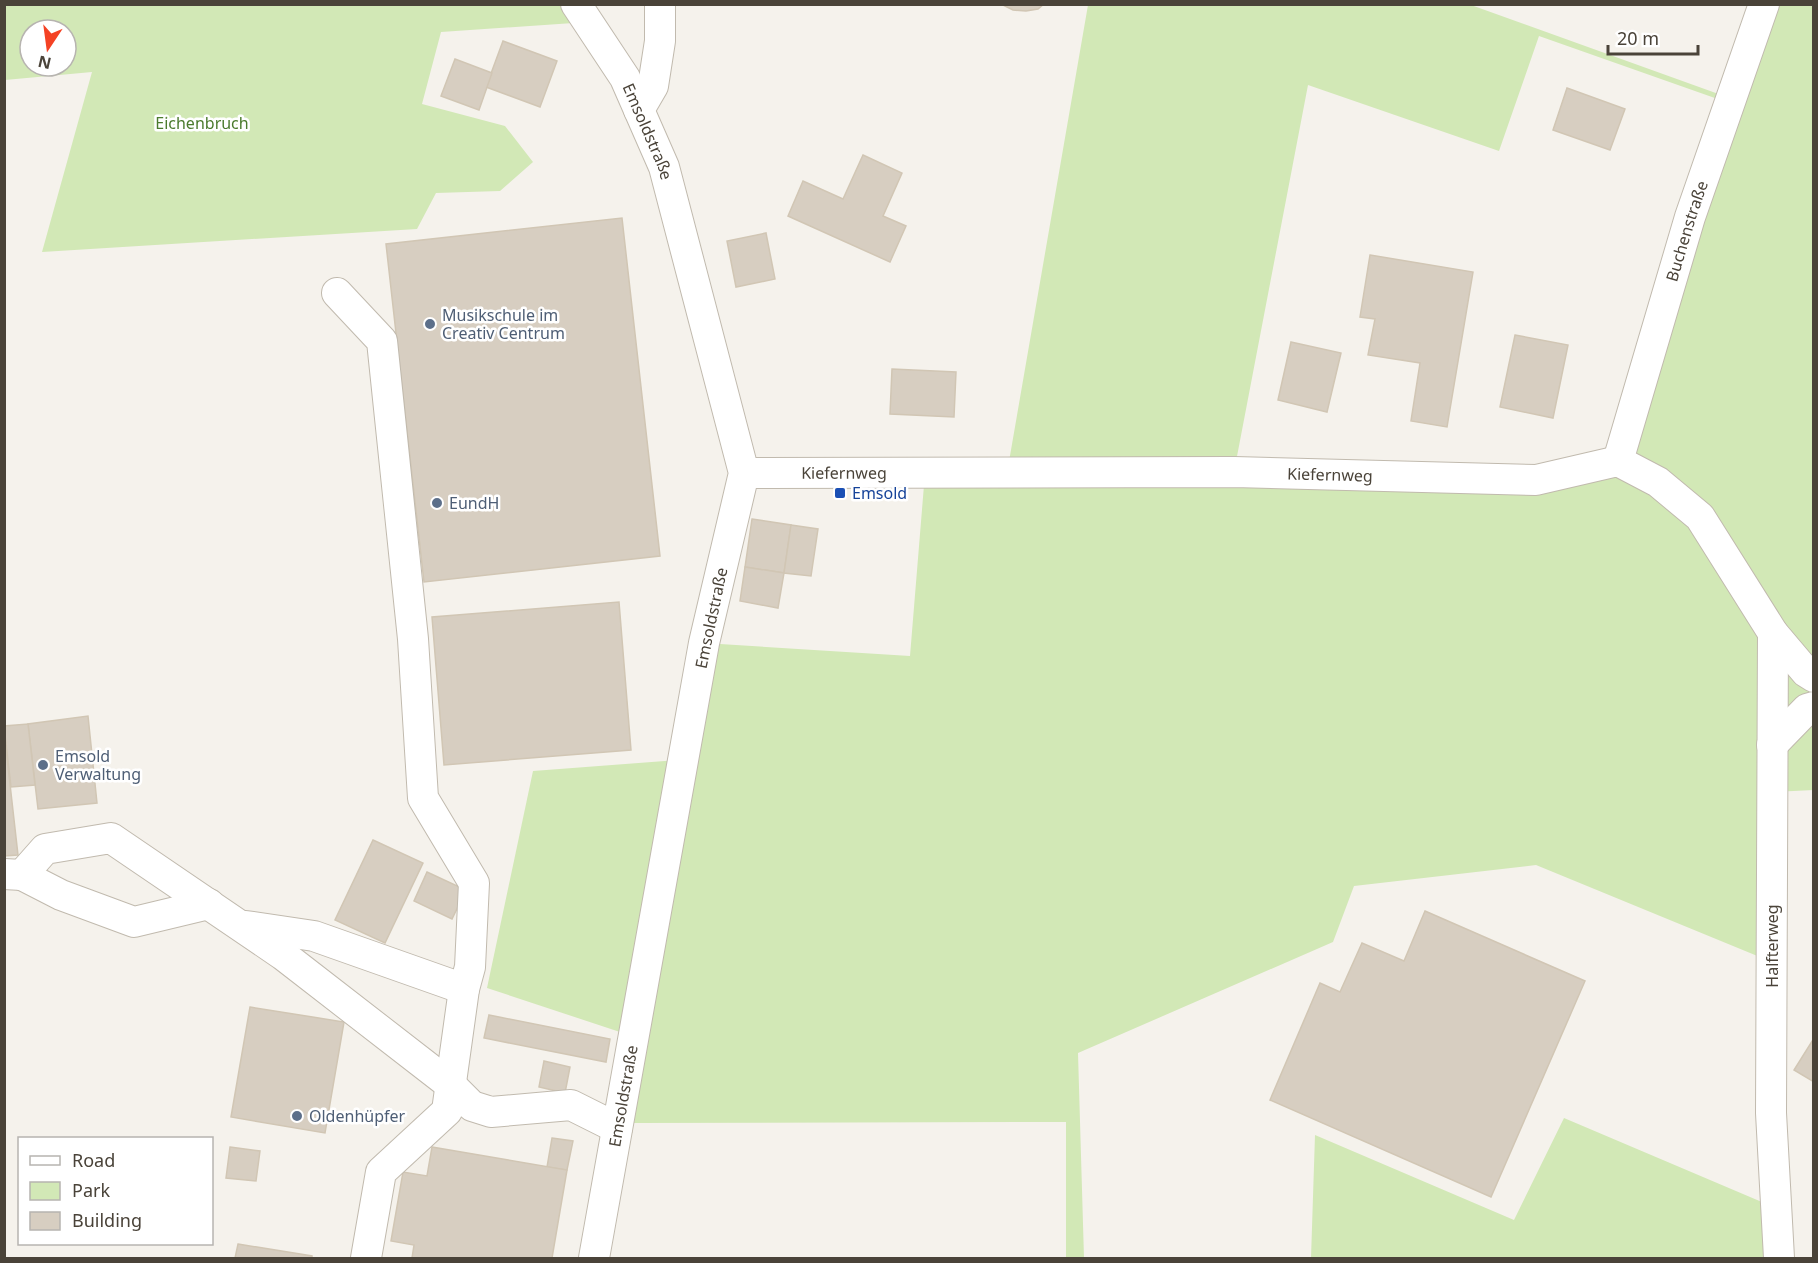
<svg xmlns="http://www.w3.org/2000/svg" width="1818" height="1263" viewBox="0 0 1818 1263" font-family="'Noto Sans',sans-serif">
	<rect width="100%" height="100%" fill="#f5f2ec"/>
	<!-- green -->
	<g fill="#d2e8b6" fill-rule="evenodd">
		<path d="M576,4L588,22L441,32L422,104L505,126L533,162L500,191L436,193L417,229L42,252L92,72L5,80V5ZM30,30H66V66H30Z"/>
		<path d="M1088,5H1471L1738,101L1773,5H1813L1814,790L1773,792L1772,962L1536,865L1354,886L1333,942L1078,1053L1084,1258H1066V1122L634,1123L704,643L910,656L925,473H1007ZM1539,36L1729,103L1618,461L1536,480L1234,472L1308,85L1499,151Z"/>
		<polygon points="678,760 629,1035 487,988 533,771"/>
		<polygon points="1564,1118 1776,1208 1779,1258 1311,1258 1315,1135 1514,1220"/>
	</g>
	<!-- building -->
	<g fill="#d7cec1" stroke="#d1c6b4" stroke-width="1.5">
		<polygon points="1044,4 1038,9 1026,11 1013,10 1001,4"/>
		<polygon points="503,41 557,61 540,107 486,87"/>
		<polygon points="455,59 492,73 479,110 441,96"/>
		<polygon points="1567,88 1625,109 1610,150 1553,130"/>
		<polygon points="863,155 902,173 883,216 906,226 890,262 788,216 803,181 843,199"/>
		<polygon points="622,218 660,556 424,582 386,244"/>
		<polygon points="766,233 775,279 736,287 727,241"/>
		<polygon points="1370,255 1473,272 1447,427 1411,421 1420,363 1368,355 1375,319 1360,317"/>
		<polygon points="1515,335 1568,345 1553,418 1500,407"/>
		<polygon points="1291,342 1341,353 1327,412 1278,400"/>
		<polygon points="892,369 956,372 954,417 890,414"/>
		<polygon points="752,519 791,525 784,573 745,567"/>
		<polygon points="791,525 818,529 811,576 784,573"/>
		<polygon points="745,567 784,573 778,608 740,601"/>
		<polygon points="619,602 631,750 444,765 432,617"/>
		<polygon points="88,716 97,803 38,809 28,724"/>
		<polygon points="28,724 35,785 11,787 4,726"/>
		<polygon points="4,731 18,855 4,856"/>
		<polygon points="373,840 423,863 385,943 335,920"/>
		<polygon points="427,872 466,890 452,919 414,901"/>
		<polygon points="1425,911 1585,981 1491,1197 1270,1100 1320,983 1340,992 1362,943 1404,961"/>
		<polygon points="250,1007 344,1022 325,1133 231,1117"/>
		<polygon points="489,1015 610,1039 606,1062 484,1038"/>
		<polygon points="1814,1038 1814,1082 1794,1070"/>
		<polygon points="544,1061 570,1067 565,1093 539,1087"/>
		<polygon points="552,1138 573,1141 567,1170 547,1167"/>
		<polygon points="230,1147 260,1151 256,1181 226,1178"/>
		<polygon points="432,1147 567,1170 552,1258 412,1258 414,1245 391,1241 403,1172 427,1176"/>
		<polygon points="238,1244 312,1256 312,1258 235,1258"/>
	</g>
	<g fill="none" stroke-linecap="round" stroke-linejoin="round">
		<defs>
			<g id="minor">
				<path id="s1" d="M576,4L625,78L664,167L744,473L704,643L594,1258"/>
				<polyline points="639,110 653,86 660,41 660,4"/>
				<polyline points="337,293 382,341 413,639 423,798 474,883 470,967 464,989 447,1111 381,1172 366,1258"/>
				<path id="s2" d="M1618,461L1690,217L1764,4"/>
				<path id="s3" d="M744,473L1234,472L1536,480L1618,461L1658,482L1700,517L1773,633L1806,672L1814,677"/>
				<polyline points="1773,633 1771,1113 1779,1258"/>
				<polyline points="1772,745 1807,709 1814,707"/>
				<polyline points="4,874 22,875 45,849 111,838 283,955 452,1086 472,1106 491,1112 571,1105 617,1128"/>
				<polyline points="22,875 61,895 134,922 209,904"/>
				<polyline points="246,926 314,936 464,989"/>
			</g>
		</defs>
		<!-- minor casing -->
		<use href="#minor" stroke="#c1baae" stroke-width="32"/>
		<!-- minor -->
		<use href="#minor" stroke="#fff" stroke-width="30"/>
	</g>
	<!-- markers -->
	<g fill="#5c6f8a" stroke="#fff" stroke-width="2">
		<circle cx="430" cy="324" r="6"/>
		<circle cx="437" cy="503" r="6"/>
		<circle cx="43" cy="765" r="6"/>
		<circle cx="297" cy="1116" r="6"/>
	</g>
	<rect fill="#1a4fb4" stroke="#fff" stroke-width="2" x="834" y="487" width="12" height="12" rx="3"/>
	<g text-anchor="middle" stroke-width="5" stroke-linejoin="round" paint-order="stroke">
		<!-- park labels -->
		<g font-size="16" fill="#4b7b2d" stroke="#fff">
			<text x="202" y="129">Eichenbruch</text>
		</g>
		<!-- street labels -->
		<g font-size="16" fill="#4a4339" stroke="#fff">
			<text dy="6" stroke="none"><textPath href="#s1" startOffset="147">Emsoldstraße</textPath></text>
			<text dy="6" stroke="none"><textPath href="#s2" startOffset="240">Buchenstraße</textPath></text>
			<text dy="6" stroke="none"><textPath href="#s3" startOffset="100">Kiefernweg</textPath></text>
			<text dy="6" stroke="none"><textPath href="#s3" startOffset="586">Kiefernweg</textPath></text>
			<text transform="translate(711 618) rotate(-78)" y="6">Emsoldstraße</text>
			<text transform="translate(1772 946) rotate(-90)" y="6">Halfterweg</text>
			<text transform="translate(623 1096) rotate(-80)" y="6">Emsoldstraße</text>
		</g>
		<!-- service labels -->
		<g font-size="16" fill="#4e5e75" stroke="#fff" text-anchor="start">
			<text x="442" y="321">Musikschule im<tspan x="442" dy="18">Creativ Centrum</tspan></text>
			<text x="449" y="509">EundH</text>
			<text x="55" y="762">Emsold<tspan x="55" dy="18">Verwaltung</tspan></text>
			<text x="309" y="1122">Oldenhüpfer</text>
		</g>
		<!-- transit labels -->
		<g font-size="16" fill="#164399" stroke="#fff" text-anchor="start">
			<text x="852" y="499">Emsold</text>
		</g>
	</g>
	<!-- border -->
	<rect width="1818" height="1263" fill="none" stroke="#4a4339" stroke-width="12"/>
	<!-- legend -->
	<rect x="18" y="1137" width="195" height="108" fill="#ffffff" stroke="#b7b4b0" stroke-width="1.5"/>
	<rect x="30" y="1156" width="30" height="9" fill="#ffffff" stroke="#b7b4b0" stroke-width="1.5"/>
	<text x="72" y="1167" font-size="18" fill="#4a4339">Road</text>
	<rect x="30" y="1182" width="30" height="18" fill="#d2e8b6" stroke="#b7b4b0" stroke-width="1.5"/>
	<text x="72" y="1197" font-size="18" fill="#4a4339">Park</text>
	<rect x="30" y="1212" width="30" height="18" fill="#d7cec1" stroke="#b7b4b0" stroke-width="1.5"/>
	<text x="72" y="1227" font-size="18" fill="#4a4339">Building</text>
	<!-- north arrow -->
	<g transform="translate(48 48) rotate(193)"><circle r="28" fill="#ffffff" stroke="#b7b4b0" stroke-width="1.5"/>
	<path d="M0-4.5L10 22L0 15L-10 22Z" fill="#f44224"/>
	<text y="-9" font-size="16" font-weight="bold" text-anchor="middle" fill="#4a4339">N</text>
	</g>
	<!-- scale -->
	<path d="M1608 45v9h90v-9" fill="none" stroke="#4a4339" stroke-width="3"/>
	<text x="1617" y="45" font-size="18" fill="#4a4339" stroke="#ffffff" stroke-width="4.5" paint-order="stroke">20 m</text>
</svg>
